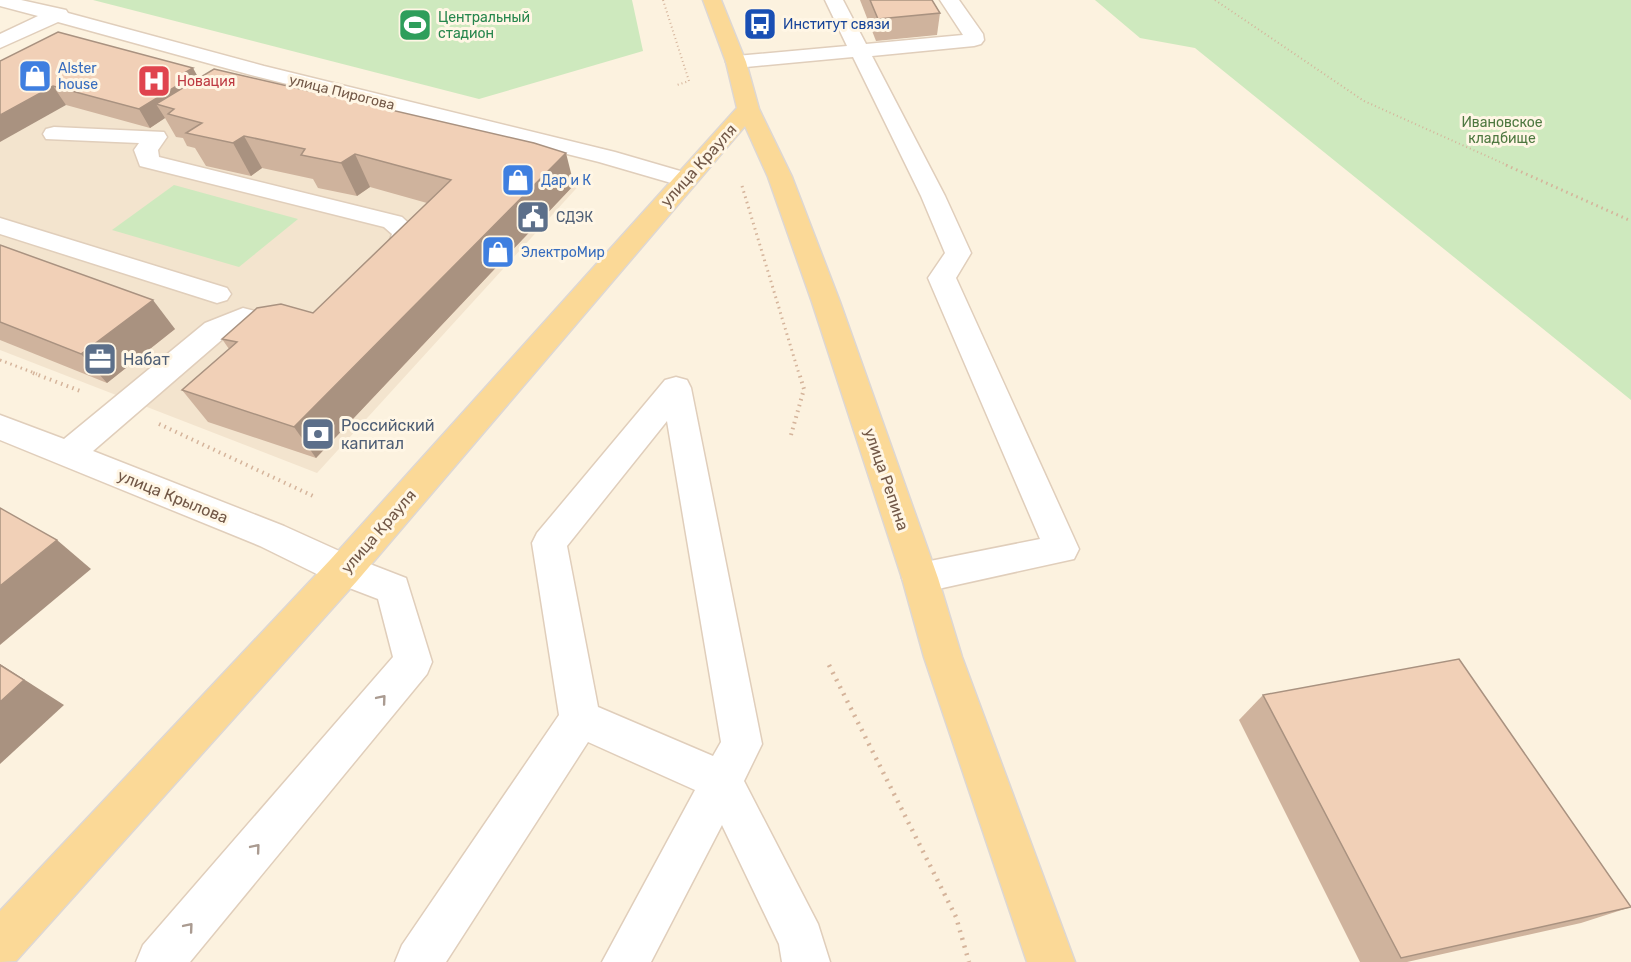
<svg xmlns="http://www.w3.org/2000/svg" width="1631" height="962" viewBox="0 0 1631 962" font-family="Rubik,sans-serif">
	<rect width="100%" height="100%" fill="#fcf2df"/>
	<!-- residential -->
	<polygon fill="#f3e4ce" points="73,46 583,181 317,473 0,350 0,84"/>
	<!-- green -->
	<g fill="#cee9be">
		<polygon points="93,0 632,0 643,51 479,99"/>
		<polygon points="1095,0 1631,0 1631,400 1195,48 1140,38"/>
		<polygon points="174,185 298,219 239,267 112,230"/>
	</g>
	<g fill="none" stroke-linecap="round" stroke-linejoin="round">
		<defs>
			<g id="minor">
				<polygon points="0,0 21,0 66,10 68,13 264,66 615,152 694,175 697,180 694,185 685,187 599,162 251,75 58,22 0,48 0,34 38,16 0,6"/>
				<polygon points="825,0 843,0 866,44 963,35 940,0 959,0 983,34 984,40 981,44 974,46 872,56 945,196 971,253 956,278 1079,549 1074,559 920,593 907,589 902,578 907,567 920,563 1040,539 928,278 945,253 921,196 853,57 736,68 729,66 726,62 729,58 736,56 847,46"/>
				<path d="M54,127L164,132L167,137L158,150L159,157L402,217L418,232C413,253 395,274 373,268L369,262C376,251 389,247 392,234L384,227L140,166L134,150L139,143L46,139L43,134L46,129Z"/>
				<polygon points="0,218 227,288 231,294 227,300 217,303 0,234"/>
				<polygon points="243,308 298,322 302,329 298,336 288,339 245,328 225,337 93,451 284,526 357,559 406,578 432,662 427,674 190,962 136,962 143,945 393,657 378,599 331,581 260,546 0,440 0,415 64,439 205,323"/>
				<path d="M676,377L687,380L691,388L762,744L744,781L818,924L830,962H782L779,944L722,825L651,962H602L695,790L588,742L446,962H395L402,945L559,715L532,543L537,533L665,380ZM667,421L721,742L713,756L598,707L567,546Z"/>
			</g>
			<polygon id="major" points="703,0 721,0 746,62 759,109 792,177 840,302 938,578 962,657 1075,962 1027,962 924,657 902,578 812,302 768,177 745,126 357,581 16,961 0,962 0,911 331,559 737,108 726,62"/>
		</defs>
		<!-- minor casing -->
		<use href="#minor" stroke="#e0cebb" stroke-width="3"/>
		<!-- major casing -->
		<use href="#major" stroke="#ddd7d3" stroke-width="3"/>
		<!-- path-far3 -->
		<g stroke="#d5b49b" stroke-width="2" stroke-dasharray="1 3" stroke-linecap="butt">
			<polyline points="663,0 689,81 677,85"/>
			<polyline points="1215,0 1364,101 1509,166"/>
		</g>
		<!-- path-far2 -->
		<g stroke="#d5b49b" stroke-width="3" stroke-dasharray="1.5 4" stroke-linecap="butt">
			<polyline points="1506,165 1631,221"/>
			<polyline points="742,186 799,374"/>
			<polyline points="0,360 37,374"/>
		</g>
		<!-- path-far1 -->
		<g stroke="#d5b49b" stroke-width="4" stroke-dasharray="1.5 4.5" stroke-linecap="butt">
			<polyline points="33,373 83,392"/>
			<polyline points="159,424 313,496"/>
			<polyline points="791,435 804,389 799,373"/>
		</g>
		<!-- path -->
		<polyline stroke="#d5b49b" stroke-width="4.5" stroke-dasharray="2 6" stroke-linecap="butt" points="829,665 956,917 969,962"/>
		<!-- minor -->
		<use href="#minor" fill="#fff" fill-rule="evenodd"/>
		<!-- major -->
		<use href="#major" fill="#fbd997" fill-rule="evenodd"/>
	</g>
	<!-- wall -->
	<g fill="#cfb39d">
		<polygon points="860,0 932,0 940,13 937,35 876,41"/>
		<polygon points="0,61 199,78 574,185 316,458 208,422 182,390 229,349 222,339 313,313 427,203 370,187 357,196 318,188 313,179 262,168 251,176 206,166 195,148 187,146 183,138 176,137 165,118 150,128 66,105"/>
		<polygon points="0,245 175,329 107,383 0,340"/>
		<polygon points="1263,695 1631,907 1581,923 1407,962 1360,962 1239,720"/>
	</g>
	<!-- shaded-wall -->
	<g fill="#a99280">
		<polygon points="193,68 203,86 174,109 156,104 165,118 150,128 139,109 184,73"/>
		<polygon points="53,86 66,105 0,142 0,115"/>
		<polygon points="244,136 262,168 251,176 233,143"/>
		<polygon points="566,153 574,185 316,458 294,427"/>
		<polygon points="355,154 370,187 357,196 341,163"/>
		<polygon points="153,300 175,329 107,383 81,354"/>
		<polygon points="57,540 91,569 0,645 0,586"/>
		<polygon points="0,664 64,705 0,764"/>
	</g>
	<!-- building -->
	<g fill="#f1d0b7" stroke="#a99280" stroke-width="1.5">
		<polygon points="870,0 932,0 940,13 878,19"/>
		<polygon points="58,32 193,68 184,73 193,76 139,109 53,86 0,115 0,61"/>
		<polygon points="214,69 534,143 566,153 294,427 182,390 237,342 222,339 257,308 281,304 313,313 451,180 355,154 341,163 301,155 305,149 244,136 233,143 186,133 202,123 168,114 174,109 156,104"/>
		<polygon points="0,245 153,300 81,354 0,322"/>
		<polygon points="0,508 57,540 0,586"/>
		<polygon points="1459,659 1631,907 1401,958 1263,695"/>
		<polygon points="0,665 24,680 0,702"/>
	</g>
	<!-- one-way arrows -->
	<defs><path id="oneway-chevron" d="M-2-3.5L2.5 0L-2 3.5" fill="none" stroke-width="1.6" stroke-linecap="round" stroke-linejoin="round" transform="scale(1.5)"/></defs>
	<g stroke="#aa9b91">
		<use href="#oneway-chevron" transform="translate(382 699) rotate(-50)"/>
		<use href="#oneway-chevron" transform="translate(256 848) rotate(-50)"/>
		<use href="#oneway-chevron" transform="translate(189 927) rotate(-50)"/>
	</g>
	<!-- icons -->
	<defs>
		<symbol id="bus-square" viewBox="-11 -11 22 22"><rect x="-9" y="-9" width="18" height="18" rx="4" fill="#1a4fb4" stroke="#fff6e5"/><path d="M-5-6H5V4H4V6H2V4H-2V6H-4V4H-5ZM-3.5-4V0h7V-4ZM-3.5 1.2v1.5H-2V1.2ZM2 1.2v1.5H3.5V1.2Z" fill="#fff"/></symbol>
		<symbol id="stadium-square" viewBox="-11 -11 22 22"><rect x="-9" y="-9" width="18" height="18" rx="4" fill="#2e9e5b" stroke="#fff6e5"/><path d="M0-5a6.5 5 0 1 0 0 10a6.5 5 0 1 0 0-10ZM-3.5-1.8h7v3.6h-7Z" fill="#fff"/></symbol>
		<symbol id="shop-square" viewBox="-11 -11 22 22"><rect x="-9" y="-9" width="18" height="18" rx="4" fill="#3f7fe0" stroke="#fff6e5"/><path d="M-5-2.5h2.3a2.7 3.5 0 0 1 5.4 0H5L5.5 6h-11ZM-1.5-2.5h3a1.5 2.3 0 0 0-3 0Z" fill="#fff"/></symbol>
		<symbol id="hospital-square" viewBox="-11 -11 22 22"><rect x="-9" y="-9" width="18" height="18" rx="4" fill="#e0444e" stroke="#fff6e5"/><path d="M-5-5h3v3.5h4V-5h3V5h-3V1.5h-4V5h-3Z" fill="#fff"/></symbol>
		<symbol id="civic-square" viewBox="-11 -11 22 22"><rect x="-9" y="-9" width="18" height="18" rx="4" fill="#5c6f8a" stroke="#fff6e5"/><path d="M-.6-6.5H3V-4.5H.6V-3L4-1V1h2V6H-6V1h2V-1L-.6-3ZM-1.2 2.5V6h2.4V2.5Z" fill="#fff"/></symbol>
		<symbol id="office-square" viewBox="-11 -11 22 22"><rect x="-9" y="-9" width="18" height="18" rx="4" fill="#5c6f8a" stroke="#fff6e5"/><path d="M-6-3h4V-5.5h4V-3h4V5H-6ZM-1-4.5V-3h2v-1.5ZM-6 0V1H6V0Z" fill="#fff"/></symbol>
		<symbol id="bank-square" viewBox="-11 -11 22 22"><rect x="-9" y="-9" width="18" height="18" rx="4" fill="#5c6f8a" stroke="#fff6e5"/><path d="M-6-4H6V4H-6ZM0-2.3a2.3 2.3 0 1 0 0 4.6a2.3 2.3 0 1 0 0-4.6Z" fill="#fff"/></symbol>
	</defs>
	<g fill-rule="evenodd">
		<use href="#bus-square" x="741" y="5" width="38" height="38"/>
		<use href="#stadium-square" x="396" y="6" width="38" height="38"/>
		<use href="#shop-square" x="16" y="57" width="38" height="38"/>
		<use href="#hospital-square" x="135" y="62" width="38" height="38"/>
		<use href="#shop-square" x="499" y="161" width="38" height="38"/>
		<use href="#civic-square" x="514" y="198" width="38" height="38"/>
		<use href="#shop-square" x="479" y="233" width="38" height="38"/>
		<use href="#office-square" x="81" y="340" width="38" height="38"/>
		<use href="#bank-square" x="299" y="415" width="38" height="38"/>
	</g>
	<g text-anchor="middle" stroke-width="6" stroke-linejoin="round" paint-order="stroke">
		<!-- far-leisure labels -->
		<g font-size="14" fill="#27864d" stroke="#fff6e5" text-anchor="start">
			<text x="438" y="22">Центральный<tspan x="438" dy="16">стадион</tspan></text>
		</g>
		<!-- far-transit labels -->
		<g font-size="14" fill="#164399" stroke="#fff6e5" text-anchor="start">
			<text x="783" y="29">Институт связи</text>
		</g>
		<!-- far-shop labels -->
		<g font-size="14" fill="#366cbe" stroke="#fff6e5" text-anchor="start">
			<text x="58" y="73">Alster<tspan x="58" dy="16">house</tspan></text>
			<text x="541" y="185">Дар и К</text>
			<text x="521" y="257">ЭлектроМир</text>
		</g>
		<!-- far-health labels -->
		<g font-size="14" fill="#be3a42" stroke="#fff6e5" text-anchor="start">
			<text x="177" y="86">Новация</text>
		</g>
		<!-- far-street labels -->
		<g font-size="14" fill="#725847" stroke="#fff6e5">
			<text transform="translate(342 92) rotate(14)" y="5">улица Пирогова</text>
		</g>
		<!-- far-park labels -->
		<g font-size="14" fill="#4e7840" stroke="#fff6e5">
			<text x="1502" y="127">Ивановское<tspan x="1502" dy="16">кладбище</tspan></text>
		</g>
		<!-- far-service labels -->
		<g font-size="14" fill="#4e5e75" stroke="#fff6e5" text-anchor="start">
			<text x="556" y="222">СДЭК</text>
		</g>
		<!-- street labels -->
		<g font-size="16" fill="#725847" stroke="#fff6e5">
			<text transform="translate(698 165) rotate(-48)" y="6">улица Крауля</text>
			<text transform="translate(887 479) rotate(71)" y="6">улица Репина</text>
			<text transform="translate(173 496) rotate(22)" y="6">улица Крылова</text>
			<text transform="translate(378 531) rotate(-49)" y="6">улица Крауля</text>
		</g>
		<!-- service labels -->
		<g font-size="16" fill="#4e5e75" stroke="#fff6e5" text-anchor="start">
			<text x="123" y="365">Набат</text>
			<text x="341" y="431">Российский<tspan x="341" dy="18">капитал</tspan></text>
		</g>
	</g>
</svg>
